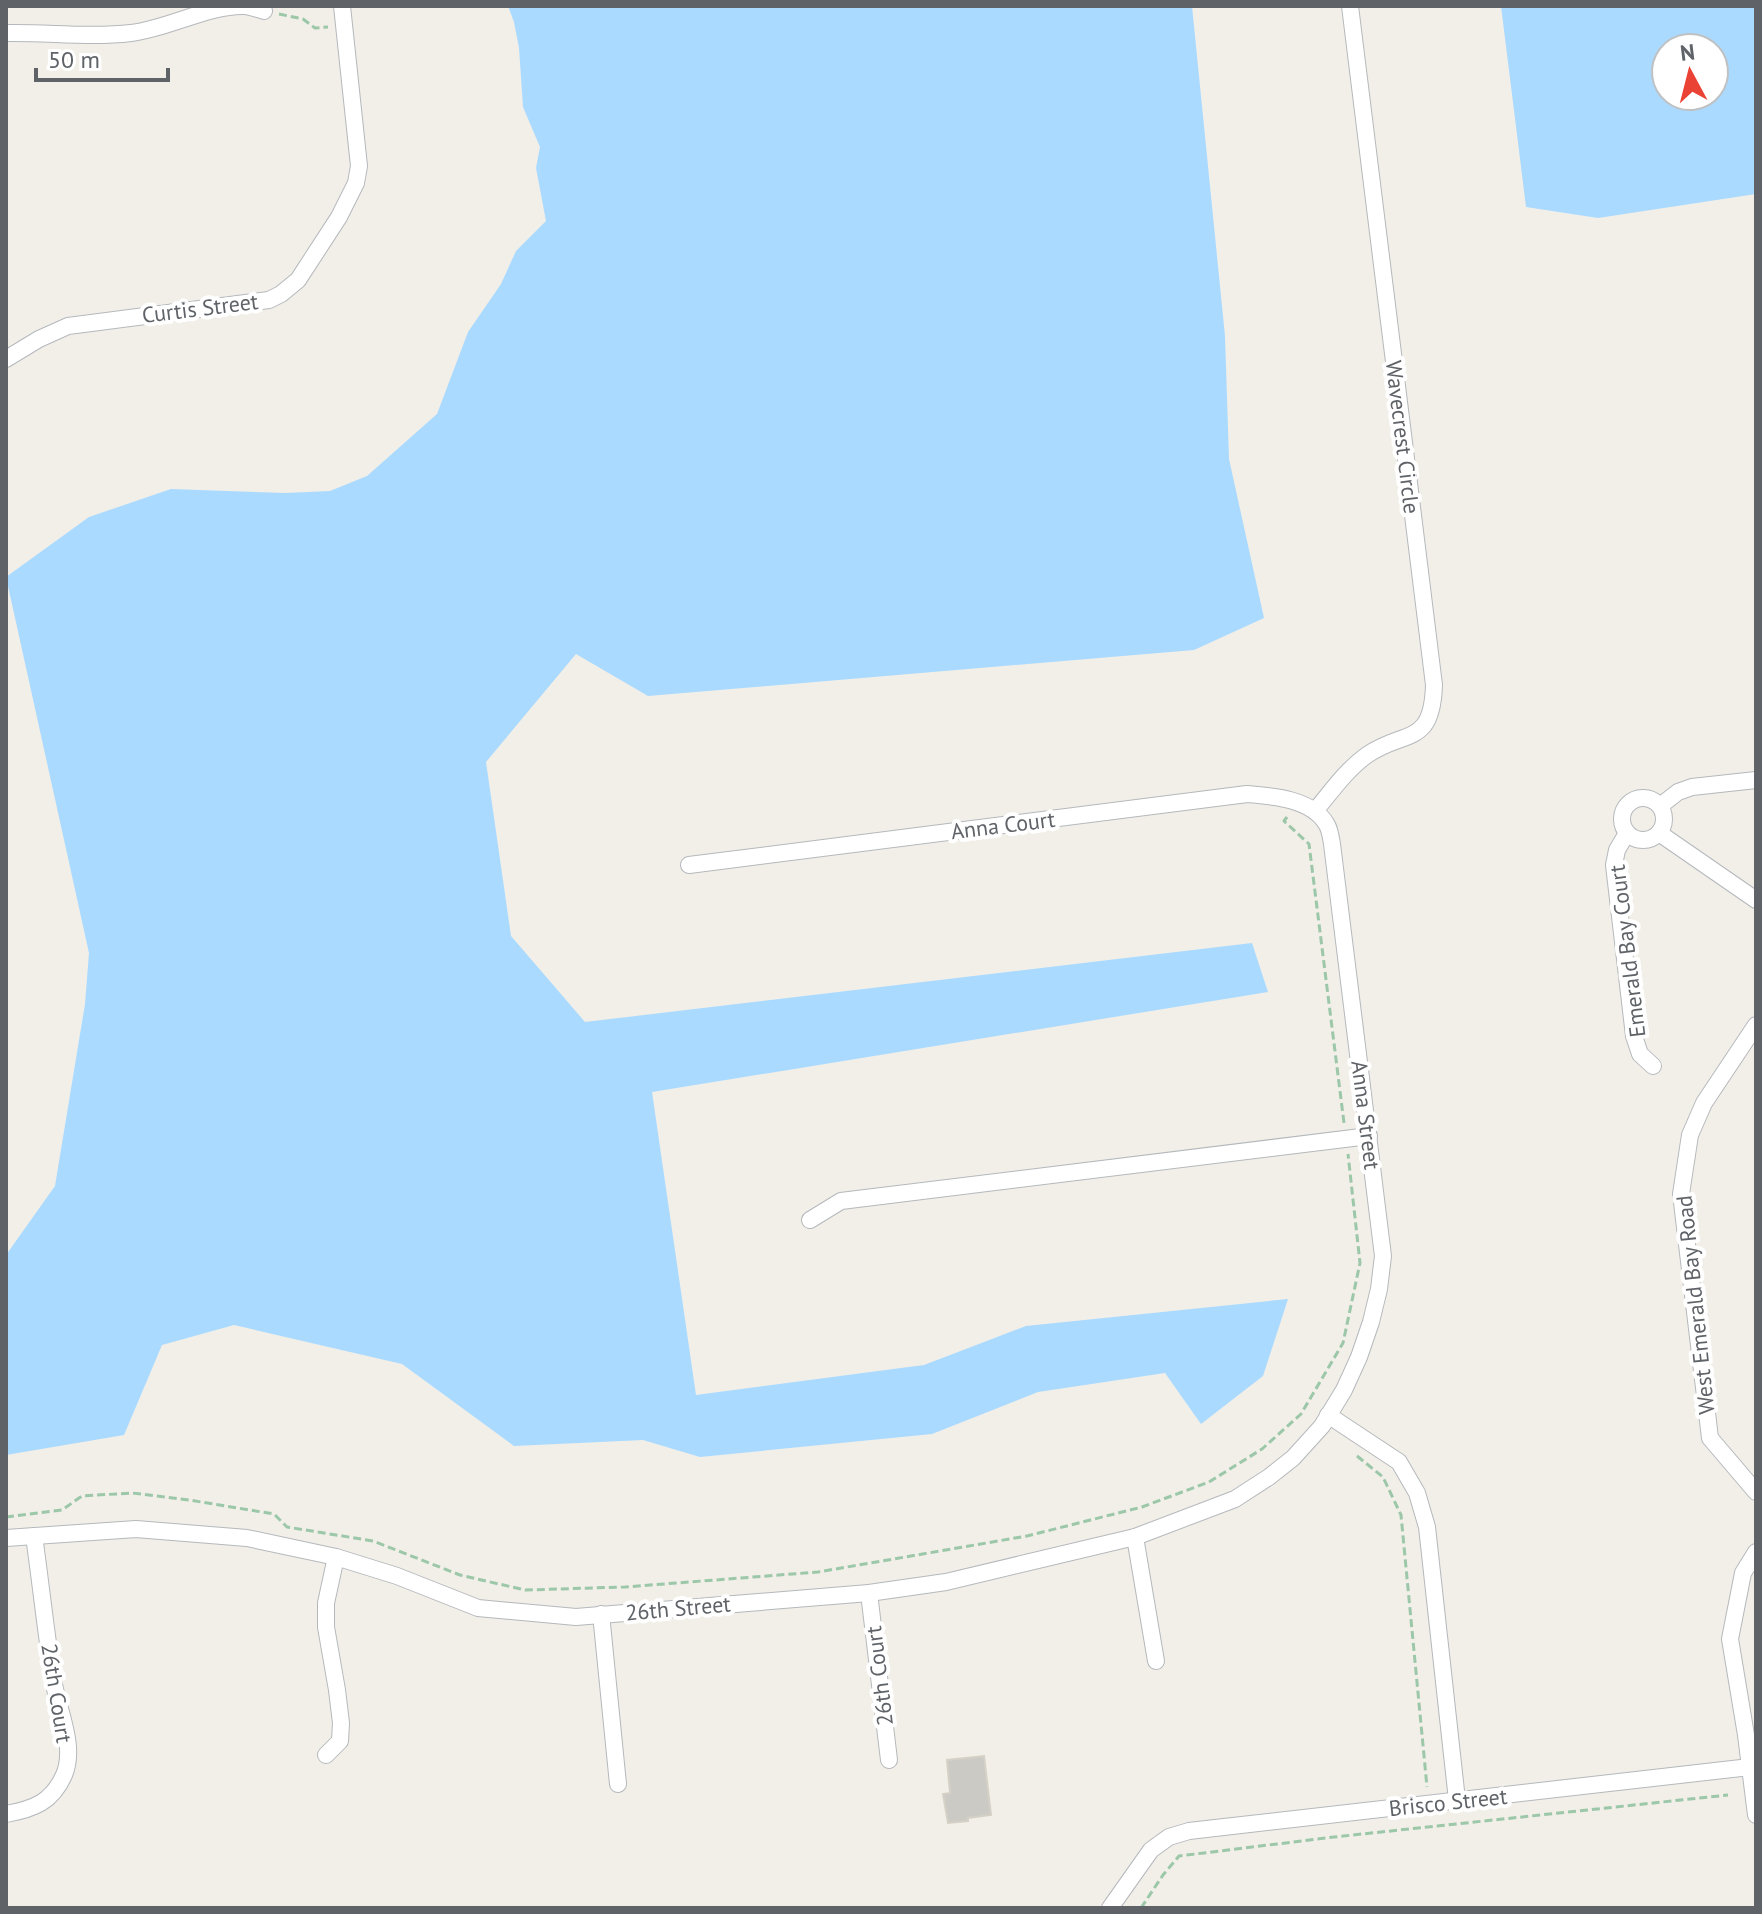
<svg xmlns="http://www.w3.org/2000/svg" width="1762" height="1914" viewBox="0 0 1762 1914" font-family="'PT Sans',sans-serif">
	<rect width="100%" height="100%" fill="#f1efe8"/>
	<!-- water -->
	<g fill="#aadaff" fill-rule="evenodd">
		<polygon points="508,6 1192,6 1225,336 1229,459 1264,618 1194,650 648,696 576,654 486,762 511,936 585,1022 1252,943 1268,992 652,1092 696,1395 924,1365 1026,1326 1288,1299 1263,1376 1201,1424 1165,1373 1038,1392 932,1434 700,1457 643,1440 514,1446 402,1364 234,1325 162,1345 124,1435 6,1455 6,1255 55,1186 85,1004 89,953 6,577 89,517 171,489 285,493 330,491 367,476 437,414 468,332 501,284 516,251 546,221 536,168 540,147 523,107 519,48 514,22"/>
		<path d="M1501,6H1756V194L1598,218L1526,207ZM1666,48H1714V96H1666Z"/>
	</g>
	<!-- building -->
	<polygon fill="#cccac5" stroke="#d6d1c6" stroke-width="2" points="984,1756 991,1815 968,1818 968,1821 948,1823 943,1794 950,1793 947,1760"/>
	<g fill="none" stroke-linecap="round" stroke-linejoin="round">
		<defs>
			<g id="street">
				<path d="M6,33C48,32 89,38 131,33C168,29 210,4 246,6C252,7 258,9 264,11"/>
				<polyline points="6,359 39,339 68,326 269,300 281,294 298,280 339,217 356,183 359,166 342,6"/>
				<circle cx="1643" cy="819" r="21"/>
				<polyline points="1660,806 1678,792 1692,787 1756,780"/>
				<path d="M1315,811C1331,792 1346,770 1367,755C1405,729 1432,747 1434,685L1350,6"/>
				<polyline points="1627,833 1617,850 1614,865 1634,1036 1640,1054 1653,1066"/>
				<polyline points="1659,833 1756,900"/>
				<polyline points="1756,1025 1704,1103 1690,1135 1681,1194 1710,1438 1756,1492"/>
				<polyline points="810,1220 841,1201 1369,1136"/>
				<polyline points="1328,1415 1399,1462 1417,1493 1427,1527 1457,1800"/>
				<polyline points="1135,1537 1156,1661"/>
				<path d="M6,1538L136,1529L247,1538L336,1557L397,1576L478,1608L576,1617L869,1593L946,1582L1135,1537L1235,1499L1269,1477L1293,1458L1322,1426L1344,1390L1359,1357L1371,1322L1379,1289L1383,1256L1332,844C1331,838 1330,830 1327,825C1313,799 1273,796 1247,794L689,865"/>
				<polyline points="1756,1552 1743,1573 1730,1639 1746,1735 1756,1815"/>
				<polyline points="869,1593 889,1760"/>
				<polyline points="601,1614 618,1784"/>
				<polyline points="326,1755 340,1741 341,1723 337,1690 326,1627 326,1603 336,1557"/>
				<path d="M6,1814C34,1809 52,1802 64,1775C76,1747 59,1712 54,1684C46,1635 41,1585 34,1536"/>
				<polyline points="1110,1908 1151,1850 1169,1837 1189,1831 1750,1767"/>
			</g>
		</defs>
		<!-- street casing -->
		<use href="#street" stroke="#b5b8bc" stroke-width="18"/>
		<!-- path -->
		<g stroke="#9cc7a9" stroke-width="3" stroke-dasharray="8 4" stroke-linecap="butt">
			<polyline points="279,14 303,19 315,28 328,27"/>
			<polyline points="1287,817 1284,821 1309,844 1344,1123"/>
			<polyline points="1357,1456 1383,1477 1401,1515 1427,1787"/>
			<polyline points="6,1517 62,1510 82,1496 132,1493 189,1500 274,1514 287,1527 373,1541 460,1575 525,1590 625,1587 818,1572 1027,1536 1142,1507 1209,1482 1262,1449 1301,1414 1343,1343 1360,1263 1348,1154"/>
			<polyline points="1141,1908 1163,1875 1179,1856 1334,1837 1728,1795"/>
		</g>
		<!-- street -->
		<use href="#street" stroke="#fff" stroke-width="16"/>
	</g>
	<g text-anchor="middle" stroke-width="8" stroke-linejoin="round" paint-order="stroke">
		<!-- street labels -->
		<g font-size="22" fill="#5f6368" stroke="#fff">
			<text transform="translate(200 308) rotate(-7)" y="8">Curtis Street</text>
			<text transform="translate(1403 437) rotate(83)" y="8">Wavecrest Circle</text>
			<text transform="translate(1003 825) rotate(-7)" y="8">Anna Court</text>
			<text transform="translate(1627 951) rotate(-97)" y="8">Emerald Bay Court</text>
			<text transform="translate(1366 1115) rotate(83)" y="8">Anna Street</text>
			<text transform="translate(1695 1305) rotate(-96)" y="8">West Emerald Bay Road</text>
			<text transform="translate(678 1608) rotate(-5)" y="8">26th Street</text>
			<text transform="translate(879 1676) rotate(-97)" y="8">26th Court</text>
			<text transform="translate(57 1693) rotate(81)" y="8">26th Court</text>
			<text transform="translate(1448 1802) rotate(-6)" y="8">Brisco Street</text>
		</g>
	</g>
	<!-- border -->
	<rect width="1762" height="1914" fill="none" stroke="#5f6368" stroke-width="16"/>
	<!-- north arrow -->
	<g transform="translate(1690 72) rotate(353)"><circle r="38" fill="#ffffff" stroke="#bfc1c3" stroke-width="2"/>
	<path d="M0-6L14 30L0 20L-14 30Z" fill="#ea4335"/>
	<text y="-12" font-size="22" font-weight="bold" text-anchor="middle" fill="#5f6368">N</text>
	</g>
	<!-- scale -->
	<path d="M36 68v12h132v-12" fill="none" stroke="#5f6368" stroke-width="4"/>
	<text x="48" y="68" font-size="24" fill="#5f6368" stroke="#ffffff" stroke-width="6" paint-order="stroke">50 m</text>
</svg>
